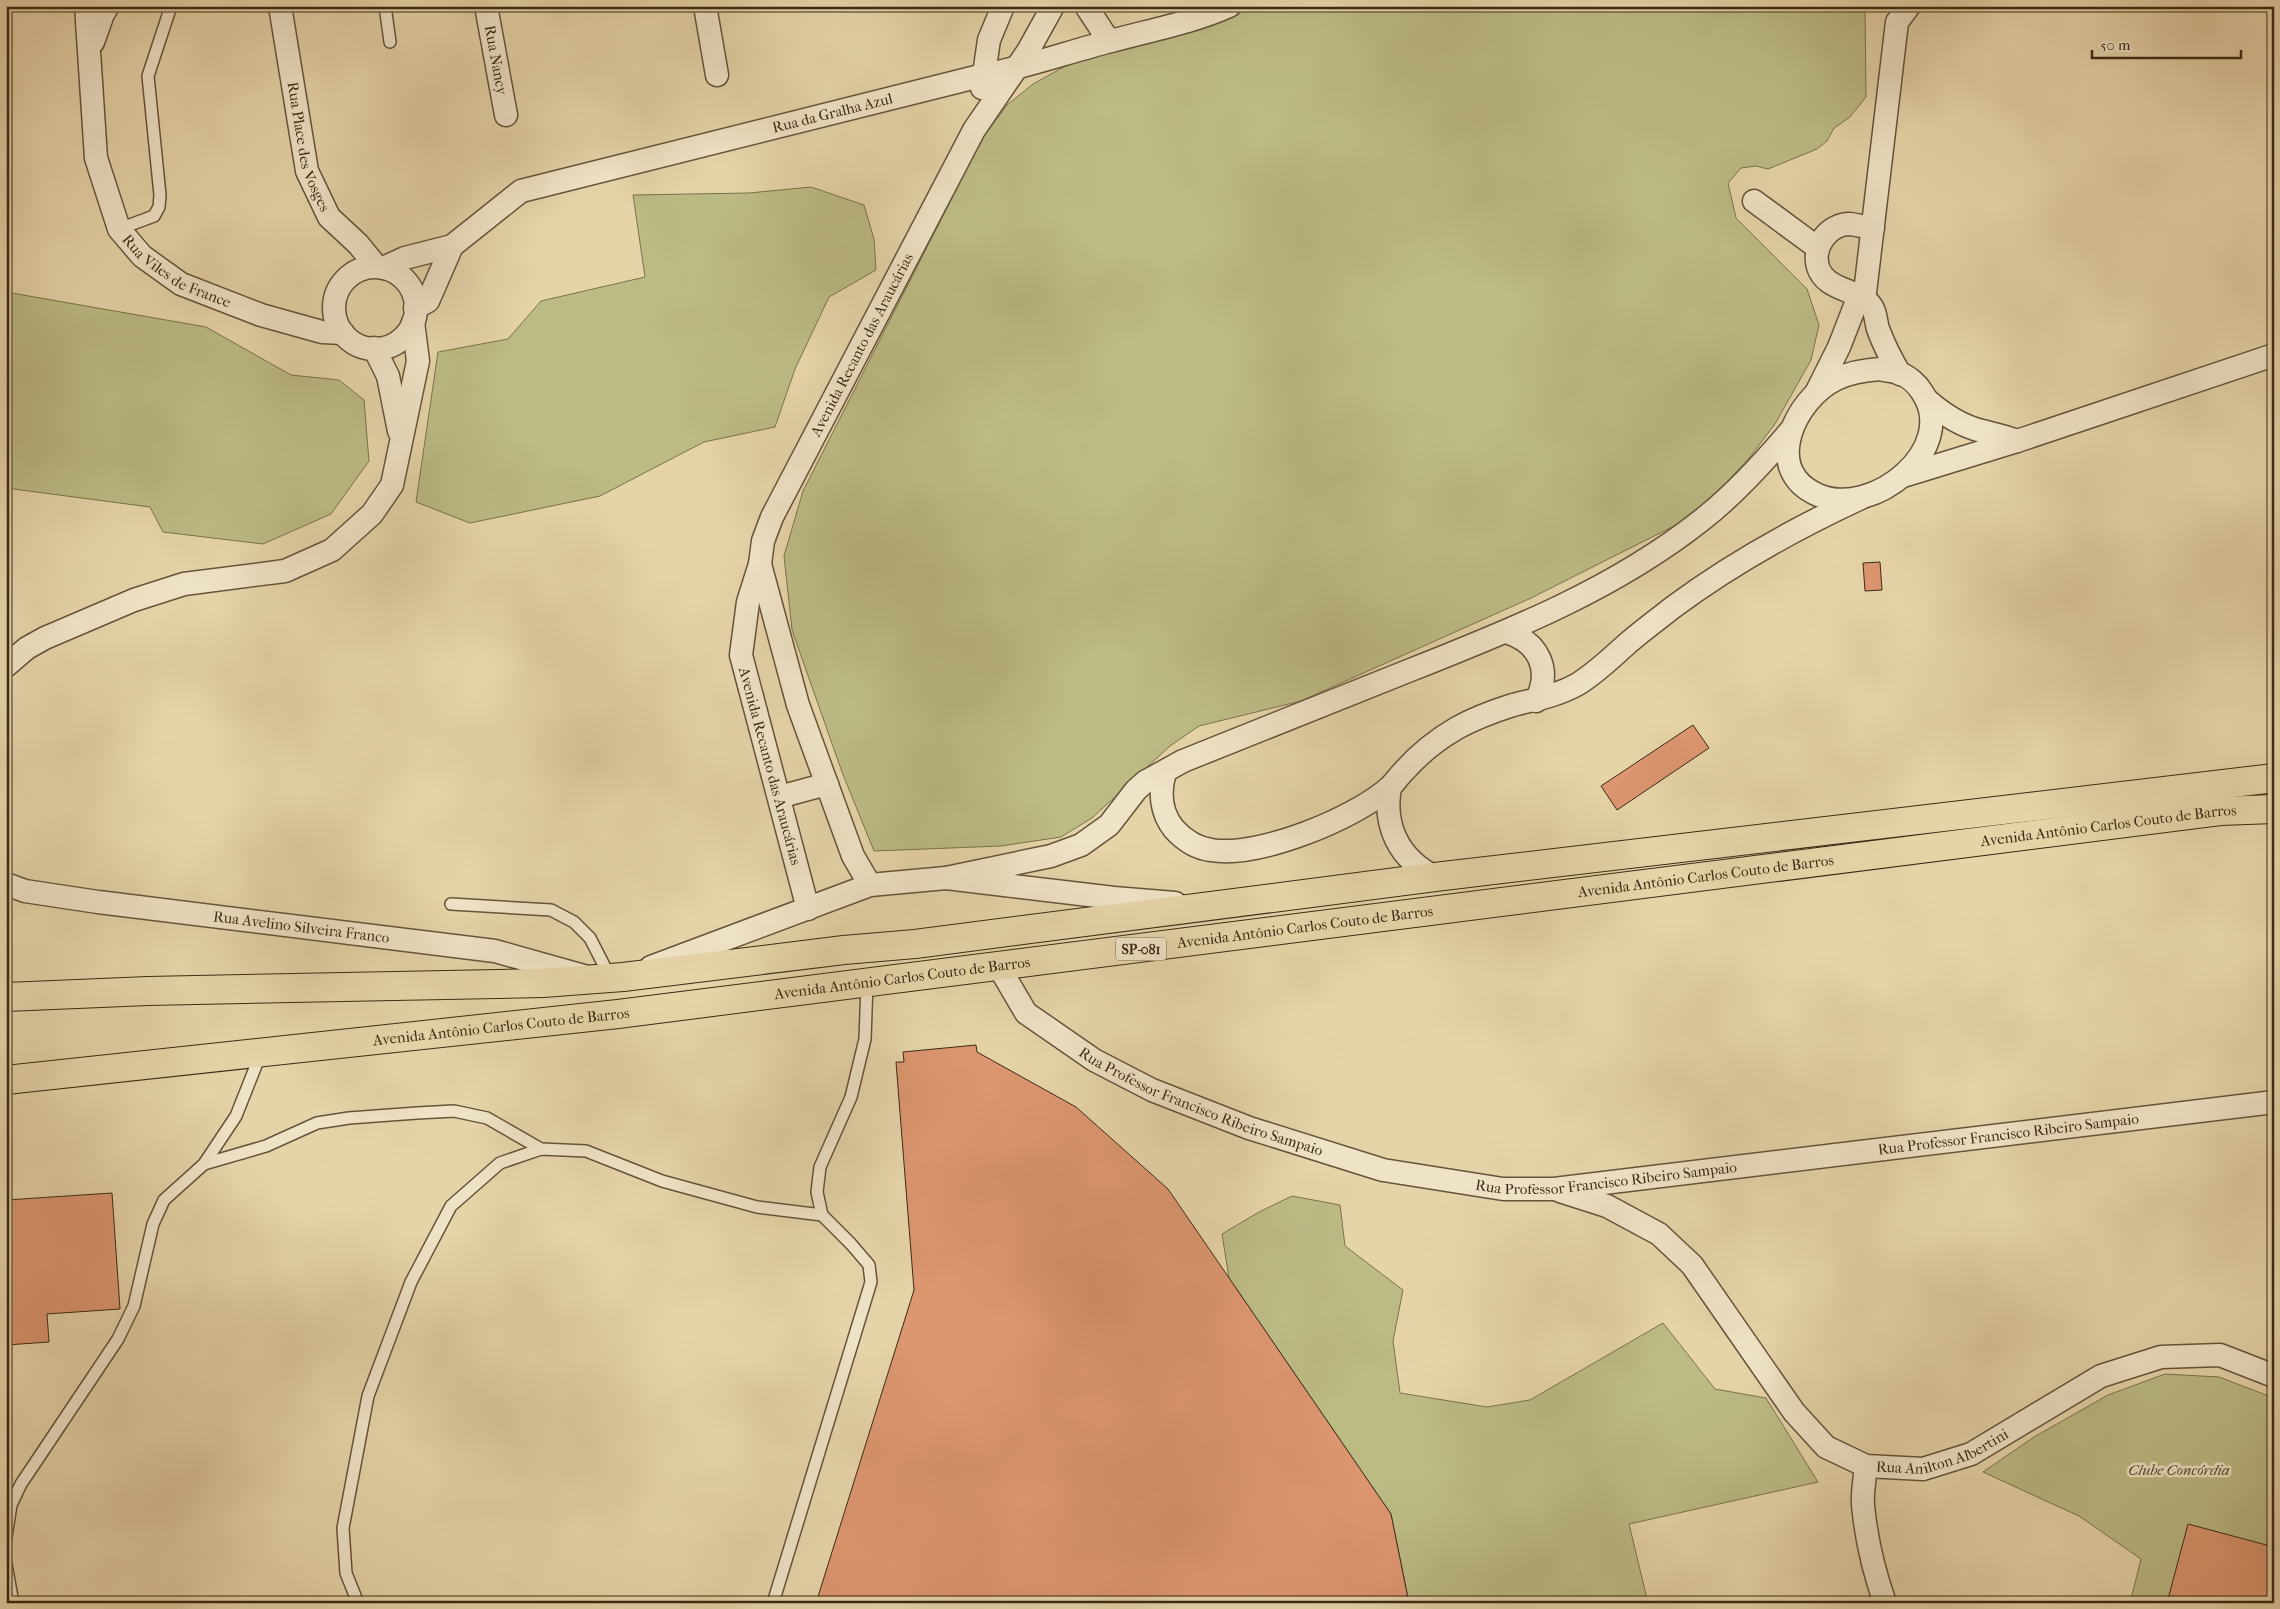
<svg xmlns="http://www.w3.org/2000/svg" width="2280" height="1609" viewBox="0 0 2280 1609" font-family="'IM FELL French Canon',serif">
	<rect width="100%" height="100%" fill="#e6d4a9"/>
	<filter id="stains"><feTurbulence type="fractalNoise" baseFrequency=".004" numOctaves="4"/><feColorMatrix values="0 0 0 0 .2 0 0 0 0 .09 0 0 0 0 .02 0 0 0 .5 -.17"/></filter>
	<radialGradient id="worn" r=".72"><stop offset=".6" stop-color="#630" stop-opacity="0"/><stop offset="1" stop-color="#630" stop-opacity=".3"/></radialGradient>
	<!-- green -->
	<g fill="#bcbb84" stroke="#7b724d">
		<polygon points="1248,6 1865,6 1866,97 1850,117 1834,128 1827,141 1817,149 1768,169 1756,166 1741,168 1728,183 1736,218 1807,289 1819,325 1811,360 1775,424 1750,457 1726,483 1684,521 1531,598 1301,701 1199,726 1170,746 1092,818 1061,837 1001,846 874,851 842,772 792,630 784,556 803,491 982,139 1007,105 1033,84 1080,58 1238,15"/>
		<polygon points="811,187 864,205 874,239 876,270 829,297 795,369 775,427 704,442 600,496 470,523 416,502 438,352 508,339 541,301 645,277 633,195 749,193"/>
		<polygon points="6,292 206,327 291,375 339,380 364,400 369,461 331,514 263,544 163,532 150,507 6,488"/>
		<polygon points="1292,1196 1340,1205 1345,1246 1403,1290 1393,1341 1400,1393 1487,1407 1530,1400 1663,1323 1715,1389 1766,1398 1818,1482 1629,1524 1648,1603 1409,1603 1391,1514 1229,1278 1222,1234 1259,1212"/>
		<polygon points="2165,1374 2219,1377 2274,1398 2274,1603 2130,1603 2141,1559 2079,1516 1983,1472 2034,1437 2108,1395"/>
	</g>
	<!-- building -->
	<g fill="#dc9670" stroke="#3a2a16">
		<polygon points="1880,562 1882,590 1865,591 1863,563"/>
		<polygon points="1693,725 1709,748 1617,810 1601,786"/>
		<polygon points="976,1045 977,1052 1076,1107 1168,1189 1391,1514 1409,1603 816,1603 914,1290 896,1062 904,1062 903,1052"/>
		<polygon points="112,1193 120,1309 47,1314 49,1342 6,1345 6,1200"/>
		<polygon points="2188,1524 2274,1547 2274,1603 2167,1603"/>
	</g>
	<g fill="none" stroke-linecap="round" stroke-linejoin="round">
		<defs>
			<g id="lane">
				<polyline points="385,6 390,42"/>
				<polyline points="119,229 154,216 159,207 160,195 148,76 171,6"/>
				<polyline points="451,904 551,910 574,922 590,938 610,977"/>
				<polyline points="204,1164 266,1146 317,1123 349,1118 417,1113 454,1111 487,1118 541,1149"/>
				<polyline points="6,1537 11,1505 21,1484 118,1339 134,1306 153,1224 164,1200 204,1164 236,1116 261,1053"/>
				<polyline points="6,1564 13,1603"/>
				<polyline points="358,1603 346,1573 343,1528 368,1396 411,1282 451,1206 500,1163 541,1149 586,1151 662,1181 757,1207 822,1215"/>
				<polyline points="773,1603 871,1282 869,1265 851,1244 822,1215 817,1192 820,1167 851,1097 865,1039 867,983"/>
			</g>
			<g id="street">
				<path id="s1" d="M86,6L96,158L119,229L142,256L181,284L261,315L322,332L343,333"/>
				<path id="s2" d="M280,6L307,171L329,217L358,244L376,266"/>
				<path id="s3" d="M486,6L506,115"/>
				<polyline points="705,6 717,75"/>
				<polyline points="1086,6 1109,41"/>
				<polyline points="93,42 103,14 108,6"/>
				<polyline points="982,88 989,40 1003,6"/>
				<polyline points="1754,201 1818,248"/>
				<path d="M1873,228C1865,227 1857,225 1850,224C1828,224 1812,247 1818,267C1826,292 1860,288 1872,307C1876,313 1876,323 1878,329C1884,345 1891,359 1900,374"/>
				<circle cx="375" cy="308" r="41"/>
				<path id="s4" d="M383,268L405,258L452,246L521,191L984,75C1027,67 1068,52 1111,41C1151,30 1191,23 1229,6"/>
				<polyline points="1864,301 1897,22 1909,6"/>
				<polyline points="415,308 428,301 452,246"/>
				<polyline points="374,348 388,376 399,431"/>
				<path d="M1880,369C1886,371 1893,371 1899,373C1908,376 1917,384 1922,392C1960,448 1873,519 1818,495C1761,470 1795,399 1836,379C1851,372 1865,370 1880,369Z"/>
				<polyline points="1817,391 1839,347 1855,306 1864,301"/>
				<path d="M1927,400C1943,414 1961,426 1982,431C1994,434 2005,436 2017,441"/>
				<polyline points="1903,476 2017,441 2274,355"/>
				<polyline points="760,564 798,705 853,856 870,885"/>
				<path d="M1506,632C1539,642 1552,670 1536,701"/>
				<polyline points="6,666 27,648 45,638 134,600 184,584 285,571 332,550 372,514 392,485 418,361 413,322"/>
				<path d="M1165,772C1159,792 1161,813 1174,829C1184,840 1196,848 1211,850C1258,858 1354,819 1390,787C1395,782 1399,776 1404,771C1419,754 1438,739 1457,728C1475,718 1494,711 1513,705C1536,699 1557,696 1578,684C1597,672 1611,658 1628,643C1642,631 1657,620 1672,608C1731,564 1794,529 1861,498"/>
				<path d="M1390,787C1383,826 1399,859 1435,877"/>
				<polyline points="779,797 827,784"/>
				<path d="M946,878L1051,856L1081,845L1109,825L1136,790L1145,782L1183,761C1258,731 1333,701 1408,671C1512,630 1615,589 1703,519C1736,493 1764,462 1791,430"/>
				<path id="s5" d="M6,884L25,891L98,902L495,951L584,976"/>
				<path id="s6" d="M808,909L741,655L748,602L760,564L763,541L772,517L974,130L1028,51L1053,6"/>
				<polyline points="651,967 870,885 946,878 1114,898 1175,903"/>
				<path id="s7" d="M999,967L1026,1013L1094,1060L1152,1090L1249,1128L1383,1170L1503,1189H1554L2274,1102"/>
				<path id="s8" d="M1560,1191L1607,1206L1659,1234L1692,1265L1794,1412L1826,1447L1866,1466L1923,1469L1971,1454L2101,1376L2161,1357L2220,1355L2274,1376"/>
				<path d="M1866,1466C1865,1478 1862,1492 1863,1505C1866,1537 1874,1572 1885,1603"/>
			</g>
			<g id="primary">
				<polyline points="6,997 148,991 543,983 623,977 844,950 915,944 1435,877 2274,778"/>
				<path id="s9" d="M6,1080L618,1014L2220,811L2274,809"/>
			</g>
		</defs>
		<!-- lane casing -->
		<use href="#lane" stroke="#65543b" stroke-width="14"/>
		<!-- street casing -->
		<use href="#street" stroke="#65543b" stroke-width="25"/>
		<!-- primary casing -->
		<use href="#primary" stroke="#3a2a16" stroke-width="30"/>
		<!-- lane -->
		<use href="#lane" stroke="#efe3c7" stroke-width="11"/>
		<!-- street -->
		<use href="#street" stroke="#efe3c7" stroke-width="22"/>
		<!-- primary -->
		<use href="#primary" stroke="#e6d4a9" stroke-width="28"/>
	</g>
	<g text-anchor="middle" stroke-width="5" stroke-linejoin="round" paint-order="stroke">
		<!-- shield labels -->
		<rect fill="#efe3c7" stroke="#70624b" stroke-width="1" x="1116" y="937.5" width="50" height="23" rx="4"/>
		<g font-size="14" font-weight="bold" fill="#3a2a16">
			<text x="1141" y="954">SP-081</text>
		</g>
		<!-- street labels -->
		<g font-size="15" fill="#3a2a16" stroke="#efe3c7">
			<text dy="5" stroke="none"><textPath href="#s3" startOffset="55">Rua Nancy</textPath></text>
			<text dy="5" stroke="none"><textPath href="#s4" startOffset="482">Rua da Gralha Azul</textPath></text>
			<text dy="5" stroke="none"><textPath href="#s2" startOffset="144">Rua Place des Vosges</textPath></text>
			<text dy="5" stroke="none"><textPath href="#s1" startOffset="300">Rua Viles de France</textPath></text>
			<text dy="5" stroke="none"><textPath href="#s6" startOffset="599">Avenida Recanto das Araucárias</textPath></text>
			<text transform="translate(770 766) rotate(75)" y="5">Avenida Recanto das Araucárias</text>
			<text dy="5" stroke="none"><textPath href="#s9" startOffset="2118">Avenida Antônio Carlos Couto de Barros</textPath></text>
			<text dy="5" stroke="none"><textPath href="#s9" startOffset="1712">Avenida Antônio Carlos Couto de Barros</textPath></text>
			<text dy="5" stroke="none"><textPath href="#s5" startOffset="299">Rua Avelino Silveira Franco</textPath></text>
			<text dy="5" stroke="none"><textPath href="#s9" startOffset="1308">Avenida Antônio Carlos Couto de Barros</textPath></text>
			<text dy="5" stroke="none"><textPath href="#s9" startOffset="902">Avenida Antônio Carlos Couto de Barros</textPath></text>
			<text dy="5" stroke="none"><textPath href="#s9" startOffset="498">Avenida Antônio Carlos Couto de Barros</textPath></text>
			<text dy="5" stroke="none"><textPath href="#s7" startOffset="251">Rua Professor Francisco Ribeiro Sampaio</textPath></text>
			<text dy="5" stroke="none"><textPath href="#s7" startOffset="1076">Rua Professor Francisco Ribeiro Sampaio</textPath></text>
			<text dy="5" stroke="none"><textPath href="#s7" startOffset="671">Rua Professor Francisco Ribeiro Sampaio</textPath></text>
			<text dy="5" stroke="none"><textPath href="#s8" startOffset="504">Rua Anilton Albertini</textPath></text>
		</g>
		<!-- park labels -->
		<g font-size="15" font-style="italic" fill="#54472c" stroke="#efe3c7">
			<text x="2179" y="1475">Clube Concórdia</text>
		</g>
	</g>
	<!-- margin -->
	<rect width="2280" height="1609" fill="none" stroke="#e6d4a9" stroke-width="25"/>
	<rect x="8" y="8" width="2265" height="1594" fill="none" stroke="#3a2a16" stroke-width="2.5"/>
	<rect x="12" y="12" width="2255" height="1584" fill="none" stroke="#3a2a16"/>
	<!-- scale -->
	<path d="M2092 50v8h149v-8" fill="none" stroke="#3a2a16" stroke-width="2.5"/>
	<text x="2100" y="50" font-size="15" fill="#3a2a16" stroke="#efe3c7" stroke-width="4" paint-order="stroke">50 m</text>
	<rect width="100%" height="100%" filter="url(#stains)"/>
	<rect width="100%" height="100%" fill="url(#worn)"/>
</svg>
